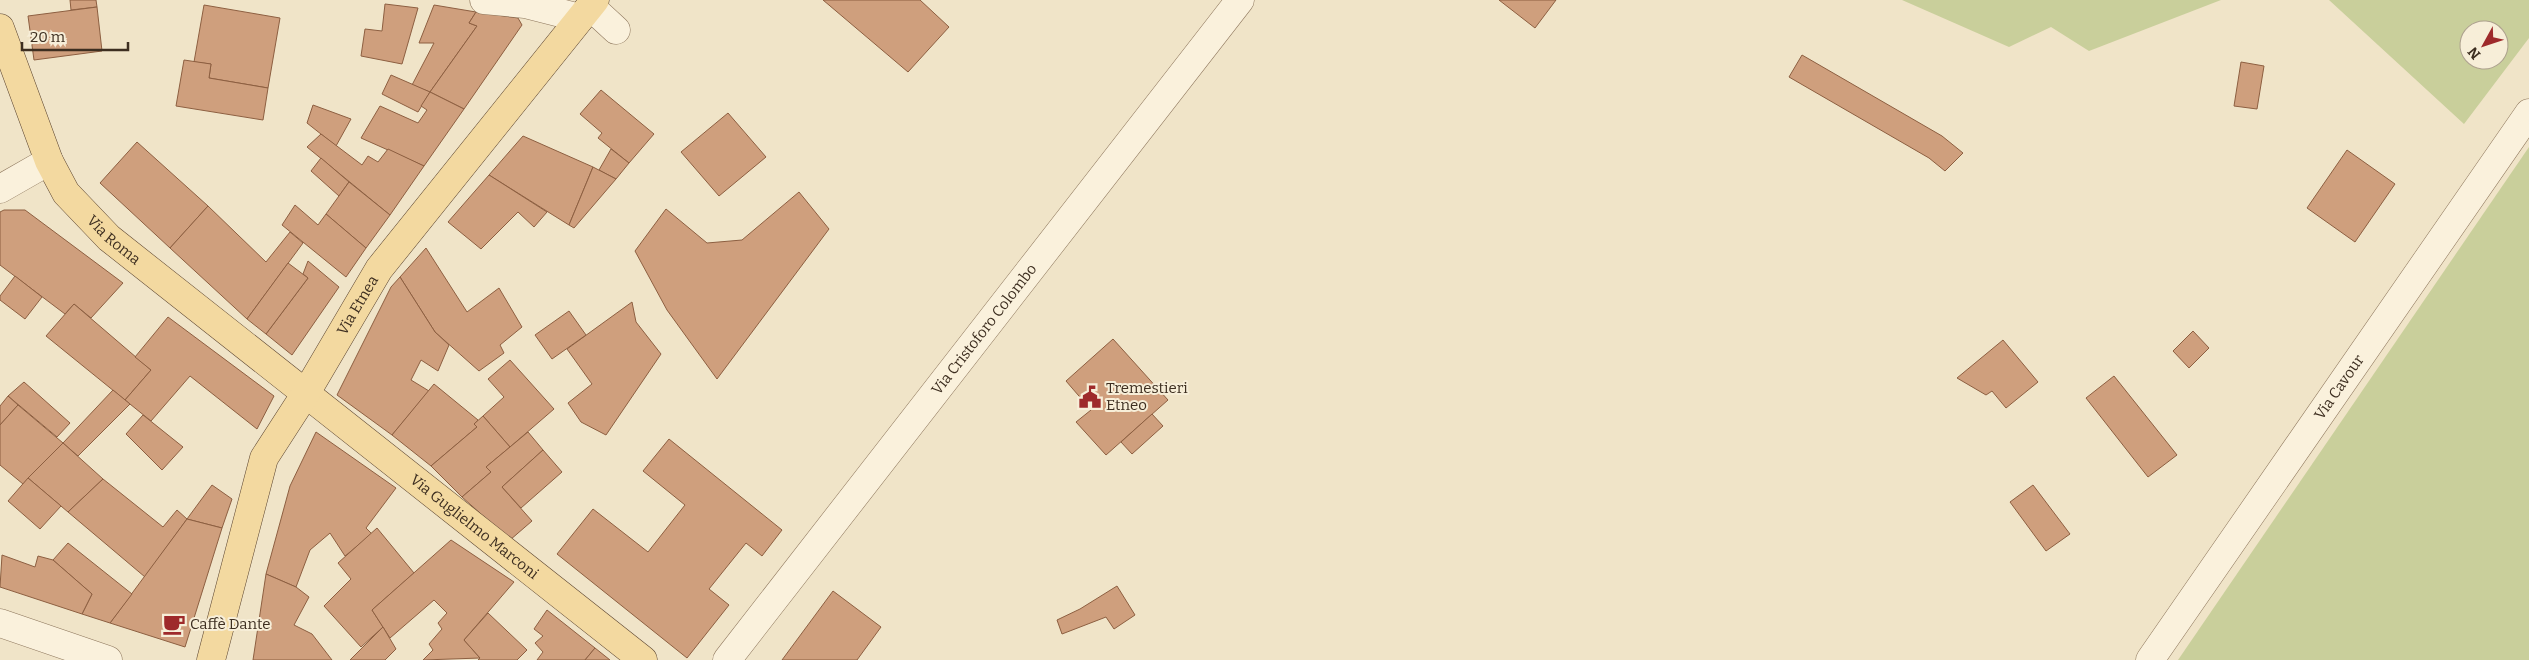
<svg xmlns="http://www.w3.org/2000/svg" width="2529" height="660" viewBox="0 0 2529 660" font-family="Bitter,serif">
	<rect width="100%" height="100%" fill="#f0e4c8"/>
	<!-- green -->
	<g fill="#c9cf9b" fill-rule="evenodd">
		<polygon points="1902,0 2221,0 2089,51 2051,27 2009,47"/>
		<path d="M2329,0H2529V38L2464,124ZM2469,30H2499V60H2469Z"/>
		<polygon points="2529,147 2529,660 2178,660"/>
	</g>
	<!-- building -->
	<g fill="#cf9f7d" stroke="#8d5f41">
		<polygon points="70,0 96,0 97,7 71,10"/>
		<polygon points="823,0 920,0 949,27 908,72"/>
		<polygon points="1499,0 1556,0 1535,28"/>
		<polygon points="385,4 418,8 402,64 361,56 365,29 382,31"/>
		<polygon points="204,5 280,18 268,88 209,78 211,64 194,62"/>
		<polygon points="434,5 476,12 469,23 477,26 430,92 412,85 434,43 419,43"/>
		<polygon points="97,7 102,51 34,60 28,16"/>
		<polygon points="476,12 518,18 522,25 464,109 430,92 477,26 469,23"/>
		<polygon points="1802,55 1942,136 1963,153 1945,171 1929,158 1789,77"/>
		<polygon points="184,60 211,64 209,78 268,88 263,120 176,106"/>
		<polygon points="2241,62 2264,66 2257,109 2234,106"/>
		<polygon points="391,75 430,92 418,112 382,94"/>
		<polygon points="601,90 654,134 629,163 598,138 602,133 580,114"/>
		<polygon points="430,92 464,109 424,166 361,138 380,106 418,123 427,110 421,106"/>
		<polygon points="313,105 351,119 336,146 307,123"/>
		<polygon points="728,113 766,157 719,196 681,152"/>
		<polygon points="321,134 362,165 368,156 378,162 388,149 424,166 390,215 307,147"/>
		<polygon points="523,136 593,167 569,225 489,175"/>
		<polygon points="137,142 208,206 170,248 100,183"/>
		<polygon points="611,149 629,163 616,179 599,170"/>
		<polygon points="2347,150 2395,184 2355,242 2307,208"/>
		<polygon points="321,158 349,182 339,196 311,171"/>
		<polygon points="593,167 616,179 574,228 569,225"/>
		<polygon points="489,175 547,212 534,227 518,212 481,249 448,222"/>
		<polygon points="349,182 390,215 366,248 326,214"/>
		<polygon points="799,192 829,229 717,379 667,310 635,251 666,209 707,243 742,240"/>
		<polygon points="295,205 318,225 326,214 366,248 346,277 282,225"/>
		<polygon points="208,206 266,262 290,232 303,243 247,319 170,248"/>
		<polygon points="4,210 25,210 123,283 91,318 74,304 65,314 0,265 0,212"/>
		<polygon points="426,248 467,312 499,288 522,327 500,345 504,353 479,371 435,332 400,277"/>
		<polygon points="308,261 339,287 292,355 266,334 308,278 303,274"/>
		<polygon points="288,263 308,278 266,334 247,319"/>
		<polygon points="15,276 42,297 25,319 0,300 0,296"/>
		<polygon points="400,277 435,332 449,345 438,371 421,360 411,380 429,391 392,435 337,395 391,287"/>
		<polygon points="632,302 636,322 661,354 606,435 581,422 568,403 592,384 567,349"/>
		<polygon points="74,304 151,370 125,400 46,336"/>
		<polygon points="569,311 586,335 552,359 535,335"/>
		<polygon points="168,317 274,396 257,429 190,376 151,421 125,400 151,370 135,357"/>
		<polygon points="2193,331 2209,348 2189,368 2173,351"/>
		<polygon points="1113,339 1168,400 1106,455 1076,422 1091,410 1066,381"/>
		<polygon points="2003,340 2038,382 2006,408 1992,391 1986,395 1957,378"/>
		<polygon points="510,360 554,409 510,447 483,416 504,397 488,379"/>
		<polygon points="2114,376 2177,455 2148,477 2086,398"/>
		<polygon points="24,382 70,423 57,437 8,396"/>
		<polygon points="434,384 478,420 474,424 477,427 431,466 392,435"/>
		<polygon points="113,390 130,404 78,456 63,443"/>
		<polygon points="8,396 18,405 0,425 0,406"/>
		<polygon points="18,405 63,443 23,484 0,465 0,425"/>
		<polygon points="1152,414 1163,426 1132,454 1121,442"/>
		<polygon points="143,415 183,447 162,470 126,434"/>
		<polygon points="483,416 510,447 486,467 491,472 462,497 431,466 477,427 474,424"/>
		<polygon points="316,432 396,488 366,528 372,534 345,556 330,533 310,550 296,587 266,574 290,486"/>
		<polygon points="528,432 543,450 502,487 532,521 510,540 462,497 491,472 486,467"/>
		<polygon points="669,439 782,530 762,556 746,543 709,589 729,605 687,658 557,554 593,509 648,552 685,505 643,471"/>
		<polygon points="63,443 103,479 68,512 28,478"/>
		<polygon points="543,450 562,472 521,508 502,487"/>
		<polygon points="28,478 61,506 40,529 8,501"/>
		<polygon points="103,479 163,527 177,510 187,519 145,577 68,512"/>
		<polygon points="212,485 232,499 222,528 187,519"/>
		<polygon points="2033,485 2070,534 2046,551 2010,502"/>
		<polygon points="187,519 222,528 185,647 110,623"/>
		<polygon points="377,528 414,573 372,610 383,627 361,647 324,606 351,579 338,563"/>
		<polygon points="451,540 514,582 464,640 480,658 423,660 433,650 429,644 442,629 438,623 447,613 434,600 390,638 372,610"/>
		<polygon points="68,543 132,594 110,623 82,614 92,594 53,560"/>
		<polygon points="2,555 35,567 38,556 53,560 92,594 82,614 0,587"/>
		<polygon points="266,574 296,587 309,597 294,625 312,634 332,660 253,660"/>
		<polygon points="1117,586 1135,615 1114,629 1106,617 1062,634 1057,620 1080,609"/>
		<polygon points="833,591 881,627 857,660 782,660"/>
		<polygon points="547,610 595,648 585,660 537,660 543,652 535,643 543,636 534,629"/>
		<polygon points="488,613 527,650 517,660 478,660 480,658 464,640"/>
		<polygon points="383,627 396,649 385,660 350,660"/>
		<polygon points="595,648 610,660 585,660"/>
	</g>
	<g fill="none" stroke-linecap="round" stroke-linejoin="round">
		<defs>
			<g id="minor">
				<polyline points="484,0 525,4 580,18"/>
				<polyline points="590,6 616,30"/>
				<polyline points="0,189 49,161"/>
				<polyline points="0,623 108,660"/>
				<path id="s1" d="M727,660L1240,0"/>
				<path id="s2" d="M2150,660L2529,113"/>
			</g>
			<g id="major">
				<path id="s3" d="M0,28L49,161L66,193L109,238L643,660"/>
				<path id="s4" d="M211,660L264,458L306,393L379,269L595,0"/>
			</g>
		</defs>
		<!-- minor casing -->
		<use href="#minor" stroke="#8d765c" stroke-width="29"/>
		<!-- major casing -->
		<use href="#major" stroke="#5b4430" stroke-width="29"/>
		<!-- minor -->
		<use href="#minor" stroke="#faf1dc" stroke-width="28"/>
		<!-- major -->
		<use href="#major" stroke="#f3d9a0" stroke-width="28"/>
	</g>
	<!-- icons -->
	<defs>
		<symbol id="civic-bare" viewBox="-9 -9 18 18"><path d="M-.6-6.5H3V-4.5H.6V-3L4-1V1h2V6H-6V1h2V-1L-.6-3ZM-1.2 2.5V6h2.4V2.5Z" fill="#9e2a2b" stroke="#f7eed8" stroke-width="2.5" paint-order="stroke"/></symbol>
		<symbol id="cafe-bare" viewBox="-9 -9 18 18"><path d="M-5.5-4.5H6V0H3Q3 3.5 0 3.5H-2.5Q-5.5 3.5-5.5 0ZM3-3.2v2h1.7v-2ZM-6 4.5H4V6H-6Z" fill="#9e2a2b" stroke="#f7eed8" stroke-width="2.5" paint-order="stroke"/></symbol>
	</defs>
	<g fill-rule="evenodd">
		<use href="#civic-bare" x="1074" y="381" width="32" height="32"/>
		<use href="#cafe-bare" x="158" y="608" width="32" height="32"/>
	</g>
	<g text-anchor="middle" stroke-width="4" stroke-linejoin="round" paint-order="stroke">
		<!-- street labels -->
		<g font-size="15" fill="#3d2e20" stroke="#f7eed8">
			<text dy="5" stroke="none"><textPath href="#s3" startOffset="245">Via Roma</textPath></text>
			<text dy="5" stroke="none"><textPath href="#s4" startOffset="388">Via Etnea</textPath></text>
			<text dy="5" stroke="none"><textPath href="#s1" startOffset="419">Via Cristoforo Colombo</textPath></text>
			<text dy="5" stroke="none"><textPath href="#s2" startOffset="332">Via Cavour</textPath></text>
			<text dy="5" stroke="none"><textPath href="#s3" startOffset="706">Via Guglielmo Marconi</textPath></text>
		</g>
		<!-- poi labels -->
		<g font-size="15" fill="#3d2e20" stroke="#f7eed8" text-anchor="start">
			<text x="1106" y="393">Tremestieri<tspan x="1106" dy="17">Etneo</tspan></text>
			<text x="190" y="629">Caffè Dante</text>
		</g>
	</g>
	<!-- north arrow -->
	<g transform="translate(2484 45) rotate(230)"><circle r="24" fill="#f7eed8" stroke="#ada18e"/>
	<path d="M0-4L9 19L0 12L-9 19Z" fill="#9e2a2b"/>
	<text y="-8" font-size="14" font-weight="bold" text-anchor="middle" fill="#3d2e20">N</text>
	</g>
	<!-- scale -->
	<path d="M22 42v8h106v-8" fill="none" stroke="#3d2e20" stroke-width="2.5"/>
	<text x="30" y="42" font-size="15" fill="#3d2e20" stroke="#f7eed8" stroke-width="4" paint-order="stroke">20 m</text>
</svg>
